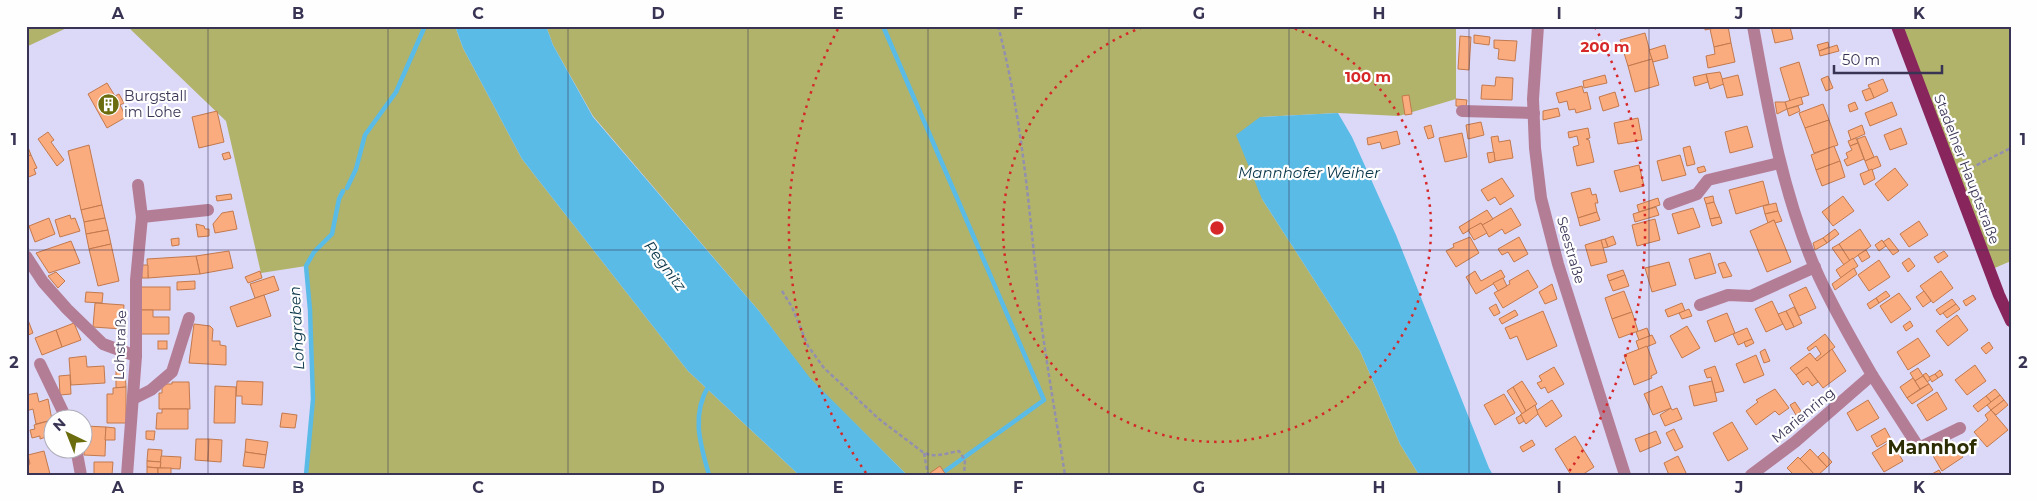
<svg xmlns="http://www.w3.org/2000/svg" width="2037" height="501" viewBox="0 0 2037 501" font-family="Montserrat,sans-serif">
	<rect width="100%" height="100%" fill="#dcd8f8"/>
	<!-- green -->
	<g fill="#b1b36a">
		<polygon points="26,26 71,26 26,47"/>
		<polygon points="127,26 455,26 463,48 522,159 688,371 799,475 306,475 313,399 310,310 306,266 261,273 226,121"/>
		<polygon points="546,26 1456,26 1456,99 1399,116 1338,113 1260,117 1262,199 1360,351 1400,444 1419,475 907,475 809,378 759,311 593,116 553,45"/>
		<polygon points="1897,26 2011,26 2011,261 1990,270"/>
	</g>
	<!-- water -->
	<g fill="#5abbe7">
		<polygon points="455,26 546,26 553,45 593,117 759,311 810,378 907,475 799,475 688,371 522,159 463,48"/>
		<polygon points="1338,113 1352,137 1396,235 1489,468 1493,475 1419,475 1400,444 1360,351 1262,199 1236,135 1260,117"/>
	</g>
	<g fill="none" stroke-linecap="round" stroke-linejoin="round">
		<!-- stream -->
		<g stroke="#5abbe7" stroke-width="4.5">
			<polyline points="883,26 1044,400 941,474"/>
			<polyline points="347,188 356,169 365,135 396,92 425,26"/>
			<path d="M709,385C691,415 700,443 709,475"/>
			<polyline points="306,475 313,399 310,310 306,266 314,252 332,234 339,199 343,191"/>
		</g>
	</g>
	<!-- building -->
	<g fill="#fbac7f" stroke="#c2794d">
		<polygon points="1705,26 1718,26 1718,27 1705,30"/>
		<polygon points="1728,26 1731,43 1714,47 1710,29"/>
		<polygon points="1771,26 1792,26 1790,27 1793,39 1775,43"/>
		<polygon points="1645,33 1652,59 1628,66 1620,40"/>
		<polygon points="1474,35 1490,37 1489,45 1474,43"/>
		<polygon points="1460,36 1471,37 1469,70 1458,69"/>
		<polygon points="1494,40 1517,41 1515,61 1498,59 1499,49 1494,48"/>
		<polygon points="1828,42 1829,47 1819,51 1817,45"/>
		<polygon points="1731,43 1735,62 1708,68 1706,56 1715,54 1714,47"/>
		<polygon points="1665,45 1668,58 1653,62 1649,50"/>
		<polygon points="1837,45 1839,51 1820,56 1819,51"/>
		<polygon points="1652,59 1659,85 1635,92 1628,66"/>
		<polygon points="1799,62 1809,95 1790,101 1780,68"/>
		<polygon points="1720,72 1724,84 1710,89 1706,74"/>
		<polygon points="1706,74 1708,82 1695,86 1693,77"/>
		<polygon points="1605,75 1607,83 1584,88 1583,81"/>
		<polygon points="1738,75 1743,95 1727,98 1722,79"/>
		<polygon points="1828,76 1833,88 1826,91 1821,79"/>
		<polygon points="1496,77 1513,78 1512,100 1481,99 1482,85 1495,86"/>
		<polygon points="1883,79 1888,91 1874,98 1868,85"/>
		<polygon points="107,83 115,96 119,94 124,103 120,105 126,117 107,128 88,94"/>
		<polygon points="1582,86 1584,93 1587,92 1591,109 1576,113 1575,109 1569,110 1567,101 1559,103 1556,93"/>
		<polygon points="1870,88 1874,98 1866,101 1862,91"/>
		<polygon points="1615,92 1619,106 1603,111 1599,97"/>
		<polygon points="1409,95 1412,114 1405,115 1402,96"/>
		<polygon points="1801,97 1803,104 1787,109 1785,102"/>
		<polygon points="1456,99 1467,100 1466,107 1456,106"/>
		<polygon points="1775,102 1785,102 1787,109 1777,114"/>
		<polygon points="1855,102 1858,109 1850,112 1848,105"/>
		<polygon points="1892,102 1897,115 1870,126 1865,113"/>
		<polygon points="1823,104 1829,120 1805,128 1799,113"/>
		<polygon points="1798,106 1800,111 1789,116 1787,109"/>
		<polygon points="1558,108 1560,116 1543,120 1543,111"/>
		<polygon points="217,111 224,142 199,148 192,117"/>
		<polygon points="1638,118 1642,140 1618,144 1614,123"/>
		<polygon points="1829,120 1838,145 1814,153 1805,128"/>
		<polygon points="1481,122 1484,135 1468,139 1466,125"/>
		<polygon points="1431,125 1434,137 1428,139 1424,127"/>
		<polygon points="1862,125 1865,134 1851,140 1848,131"/>
		<polygon points="1747,126 1753,147 1730,153 1725,132"/>
		<polygon points="1588,128 1590,138 1586,139 1589,140 1594,162 1577,166 1573,147 1579,145 1577,136 1569,138 1568,132"/>
		<polygon points="1901,128 1907,144 1890,150 1884,135"/>
		<polygon points="1397,131 1400,144 1382,149 1380,142 1368,145 1367,138"/>
		<polygon points="48,132 54,140 51,142 64,160 57,166 38,139"/>
		<polygon points="1462,133 1467,157 1445,162 1439,138"/>
		<polygon points="1498,136 1499,142 1510,140 1513,158 1495,161 1491,137"/>
		<polygon points="1865,136 1874,157 1865,161 1857,139"/>
		<polygon points="1856,138 1858,143 1850,146 1848,141"/>
		<polygon points="26,142 31,155 26,157"/>
		<polygon points="1858,143 1864,159 1847,166 1844,160 1848,158 1846,153 1852,150 1850,146"/>
		<polygon points="89,145 102,205 81,210 68,151"/>
		<polygon points="1690,146 1695,164 1687,166 1683,148"/>
		<polygon points="1834,146 1840,161 1816,170 1811,155"/>
		<polygon points="229,152 231,158 224,160 222,154"/>
		<polygon points="1494,152 1495,161 1489,163 1487,153"/>
		<polygon points="31,155 37,168 34,169 36,174 26,178 26,157"/>
		<polygon points="1680,155 1686,175 1662,181 1657,161"/>
		<polygon points="1877,156 1881,166 1869,171 1865,161"/>
		<polygon points="1840,161 1845,177 1822,186 1816,170"/>
		<polygon points="1639,165 1644,186 1620,192 1614,171"/>
		<polygon points="1704,166 1706,171 1699,173 1697,168"/>
		<polygon points="1895,168 1908,185 1888,201 1875,184"/>
		<polygon points="1872,169 1875,179 1864,185 1860,174"/>
		<polygon points="1502,178 1514,196 1500,205 1495,197 1488,201 1481,190"/>
		<polygon points="1763,181 1769,204 1736,214 1729,190"/>
		<polygon points="1590,188 1592,195 1596,194 1598,203 1595,203 1597,212 1578,218 1571,193"/>
		<polygon points="231,194 232,199 217,201 216,196"/>
		<polygon points="1713,196 1714,202 1706,204 1704,198"/>
		<polygon points="1843,196 1854,211 1833,226 1822,212"/>
		<polygon points="1658,198 1660,205 1639,212 1637,205"/>
		<polygon points="1714,202 1720,217 1710,219 1706,204"/>
		<polygon points="1776,203 1778,211 1765,214 1763,206"/>
		<polygon points="102,205 105,218 84,222 81,210"/>
		<polygon points="1656,207 1659,215 1635,222 1633,214"/>
		<polygon points="1511,208 1521,225 1505,234 1502,229 1489,237 1482,225"/>
		<polygon points="1693,208 1700,227 1678,234 1672,214"/>
		<polygon points="1487,210 1493,219 1482,225 1481,223 1463,234 1459,227"/>
		<polygon points="233,211 237,229 215,233 213,224 222,213"/>
		<polygon points="1778,211 1782,221 1775,223 1774,220 1768,223 1765,214"/>
		<polygon points="1597,212 1600,220 1580,226 1578,218"/>
		<polygon points="70,215 71,219 75,218 80,231 60,237 55,220"/>
		<polygon points="1720,217 1722,223 1712,226 1710,219"/>
		<polygon points="49,218 55,234 35,242 29,226"/>
		<polygon points="105,218 108,230 86,234 84,222"/>
		<polygon points="1655,219 1660,240 1637,246 1632,225"/>
		<polygon points="1774,220 1791,262 1767,272 1750,231"/>
		<polygon points="1919,221 1928,235 1909,247 1900,234"/>
		<polygon points="1481,223 1487,233 1474,240 1468,230"/>
		<polygon points="196,224 204,226 205,229 209,229 209,236 198,237"/>
		<polygon points="1835,229 1839,234 1827,243 1823,238"/>
		<polygon points="1860,229 1871,246 1850,261 1839,244"/>
		<polygon points="108,230 111,244 89,249 86,234"/>
		<polygon points="1613,236 1616,244 1608,247 1605,239"/>
		<polygon points="1470,237 1479,253 1456,267 1446,251 1454,247 1453,244"/>
		<polygon points="1519,237 1528,254 1514,262 1508,252 1502,255 1498,249"/>
		<polygon points="179,238 179,245 172,246 171,239"/>
		<polygon points="1823,238 1827,243 1815,250 1813,243"/>
		<polygon points="1889,238 1899,251 1893,255 1883,242"/>
		<polygon points="1605,239 1608,247 1603,248 1601,240"/>
		<polygon points="1601,240 1607,262 1591,266 1585,245"/>
		<polygon points="1882,240 1886,246 1879,251 1875,245"/>
		<polygon points="71,241 80,263 49,273 36,253"/>
		<polygon points="111,244 119,281 98,286 89,249"/>
		<polygon points="1839,244 1850,261 1844,265 1832,248"/>
		<polygon points="1866,250 1870,257 1862,262 1858,255"/>
		<polygon points="229,251 233,268 200,274 196,256"/>
		<polygon points="1944,251 1948,256 1938,263 1934,257"/>
		<polygon points="1710,253 1716,273 1695,279 1689,259"/>
		<polygon points="196,256 200,274 148,278 147,259"/>
		<polygon points="1853,258 1858,266 1841,278 1836,270"/>
		<polygon points="1909,258 1915,266 1908,272 1902,263"/>
		<polygon points="1879,260 1890,277 1869,291 1858,275"/>
		<polygon points="1669,262 1676,285 1652,292 1645,268"/>
		<polygon points="1725,262 1732,276 1723,278 1718,264"/>
		<polygon points="141,265 148,265 148,278 142,278"/>
		<polygon points="1854,268 1857,274 1835,290 1832,284"/>
		<polygon points="1501,270 1505,277 1476,294 1466,277 1475,271 1481,281"/>
		<polygon points="1528,270 1538,287 1503,308 1494,293 1510,284 1509,281"/>
		<polygon points="1623,270 1625,275 1609,281 1607,275"/>
		<polygon points="260,271 262,278 248,283 245,277"/>
		<polygon points="1941,271 1953,288 1933,303 1920,286"/>
		<polygon points="56,272 65,281 58,288 48,276"/>
		<polygon points="1625,275 1629,286 1613,291 1609,281"/>
		<polygon points="274,276 279,290 255,298 250,284"/>
		<polygon points="1503,278 1507,286 1498,291 1493,283"/>
		<polygon points="195,281 195,289 177,290 177,282"/>
		<polygon points="1552,284 1557,299 1545,304 1539,292"/>
		<rect x="141" y="287" width="29" height="23"/>
		<polygon points="1806,287 1816,308 1799,316 1789,295"/>
		<polygon points="1624,291 1632,312 1612,319 1605,298"/>
		<polygon points="1886,291 1890,296 1879,303 1876,298"/>
		<polygon points="1924,291 1931,301 1923,307 1916,297"/>
		<polygon points="86,292 103,293 102,303 85,302"/>
		<polygon points="1899,293 1911,309 1891,323 1880,306"/>
		<polygon points="264,295 271,316 237,327 230,307"/>
		<polygon points="1973,295 1976,299 1966,306 1963,301"/>
		<polygon points="1876,298 1879,303 1870,309 1867,304"/>
		<polygon points="1952,299 1956,304 1940,315 1936,310"/>
		<polygon points="1772,301 1783,324 1766,332 1755,309"/>
		<polygon points="95,303 124,305 122,329 93,327"/>
		<polygon points="1682,303 1685,311 1668,317 1665,310"/>
		<polygon points="1496,304 1500,313 1494,316 1489,308"/>
		<polygon points="1956,304 1960,309 1947,318 1943,313"/>
		<polygon points="1794,307 1802,323 1794,327 1786,311"/>
		<polygon points="1689,309 1692,316 1682,319 1679,313"/>
		<polygon points="141,310 153,310 153,317 169,317 169,334 141,334"/>
		<polygon points="1515,310 1518,315 1502,324 1499,319"/>
		<polygon points="1543,311 1557,346 1527,360 1517,336 1510,339 1505,328"/>
		<polygon points="1786,311 1794,327 1786,330 1778,314"/>
		<polygon points="1632,312 1638,331 1619,338 1612,319"/>
		<polygon points="1727,313 1735,333 1715,342 1707,321"/>
		<polygon points="1957,315 1968,330 1948,346 1936,331"/>
		<polygon points="28,320 33,333 26,336 26,321"/>
		<polygon points="1910,321 1913,326 1906,331 1903,326"/>
		<polygon points="74,323 81,340 62,347 56,330"/>
		<polygon points="194,324 210,326 213,329 212,341 220,341 220,345 226,346 226,365 189,363"/>
		<polygon points="1687,326 1700,348 1682,358 1670,336"/>
		<polygon points="1647,328 1650,336 1639,340 1636,332"/>
		<polygon points="1747,328 1752,339 1738,345 1733,334"/>
		<polygon points="56,330 62,347 42,355 35,338"/>
		<polygon points="1825,334 1835,347 1817,361 1815,359 1821,354 1816,346 1809,351 1807,348"/>
		<polygon points="1652,335 1656,343 1639,350 1636,341"/>
		<polygon points="1918,338 1930,356 1908,370 1897,352"/>
		<polygon points="1752,339 1754,343 1746,347 1744,342"/>
		<rect x="158" y="341" width="9" height="8"/>
		<polygon points="1989,342 1993,348 1986,354 1981,348"/>
		<polygon points="1647,346 1657,373 1651,376 1652,378 1634,385 1624,355"/>
		<polygon points="1765,349 1770,361 1764,363 1760,352"/>
		<polygon points="1832,349 1846,371 1823,388 1807,367 1796,375 1790,368 1810,353 1817,361"/>
		<polygon points="1756,355 1764,375 1744,383 1736,364"/>
		<polygon points="86,356 87,367 104,366 105,383 71,385 69,358"/>
		<polygon points="1975,365 1986,381 1967,395 1955,380"/>
		<polygon points="1715,366 1724,391 1715,393 1711,377 1707,378 1704,370"/>
		<polygon points="1554,367 1564,384 1548,393 1545,387 1541,389 1537,383 1542,381 1539,376"/>
		<polygon points="1807,367 1818,382 1812,386 1808,381 1803,385 1796,375"/>
		<polygon points="1918,368 1923,376 1915,381 1910,373"/>
		<polygon points="1940,370 1943,375 1938,378 1935,374"/>
		<polygon points="116,371 125,371 126,387 116,388"/>
		<polygon points="1926,373 1931,379 1927,382 1923,375"/>
		<polygon points="1935,374 1938,378 1932,382 1929,377"/>
		<polygon points="70,375 71,394 60,395 59,376"/>
		<polygon points="1923,376 1929,384 1920,389 1915,381"/>
		<polygon points="1913,378 1920,389 1907,398 1900,387"/>
		<polygon points="237,381 263,382 262,405 242,404 242,396 236,396"/>
		<polygon points="1522,381 1537,404 1526,411 1513,387"/>
		<polygon points="1712,381 1717,401 1694,406 1689,386"/>
		<polygon points="172,382 189,382 190,409 159,409 159,393 162,393 162,384 172,384"/>
		<polygon points="1929,384 1933,390 1912,404 1907,398"/>
		<polygon points="215,386 236,387 235,423 214,423"/>
		<polygon points="1662,386 1671,408 1653,415 1644,394"/>
		<polygon points="126,387 126,423 107,423 107,394 113,394 113,388"/>
		<polygon points="1513,387 1526,411 1522,414 1507,391"/>
		<polygon points="1775,389 1789,408 1779,415 1775,411 1756,425 1746,411 1758,402 1756,400"/>
		<polygon points="1995,389 2000,395 1991,402 1986,396"/>
		<polygon points="1937,392 1947,409 1927,421 1917,405"/>
		<polygon points="37,393 39,402 48,399 52,420 36,424 33,409 26,411 26,395"/>
		<polygon points="1504,394 1515,413 1495,425 1484,405"/>
		<polygon points="2000,395 2004,400 1991,410 1987,405"/>
		<polygon points="1986,396 1991,402 1978,412 1973,406"/>
		<polygon points="1552,400 1562,416 1546,427 1536,411"/>
		<polygon points="1868,400 1879,418 1857,431 1847,413"/>
		<polygon points="2004,400 2008,405 1996,415 1991,410"/>
		<polygon points="1795,402 1801,411 1796,415 1790,405"/>
		<polygon points="1535,405 1538,414 1526,424 1520,415"/>
		<polygon points="1671,408 1672,410 1677,408 1682,419 1665,426 1660,415"/>
		<polygon points="162,409 188,409 188,429 156,429 157,413 162,413"/>
		<polygon points="1991,410 2008,430 1987,447 1974,432 1988,420 1985,415"/>
		<polygon points="282,413 297,415 295,428 280,427"/>
		<polygon points="1521,415 1524,421 1519,424 1516,418"/>
		<polygon points="52,420 52,435 40,439 40,436 32,438 30,430 35,429 34,425"/>
		<polygon points="1732,422 1748,449 1728,461 1713,433"/>
		<polygon points="85,426 106,427 105,456 84,455"/>
		<polygon points="106,427 115,428 115,440 105,440"/>
		<polygon points="1885,428 1891,439 1877,447 1871,436"/>
		<polygon points="1674,429 1683,447 1675,451 1666,433"/>
		<polygon points="146,431 155,431 154,440 146,439"/>
		<polygon points="1656,431 1661,443 1640,452 1635,439"/>
		<polygon points="1575,436 1594,467 1582,475 1571,475 1555,449"/>
		<polygon points="196,439 209,439 208,461 195,460"/>
		<polygon points="209,439 222,440 221,462 208,461"/>
		<polygon points="246,439 268,442 266,455 245,452"/>
		<polygon points="1532,440 1535,445 1523,452 1520,447"/>
		<polygon points="1891,441 1903,461 1884,472 1872,453"/>
		<polygon points="1953,441 1963,457 1942,471 1932,454"/>
		<polygon points="148,449 162,450 161,462 147,461"/>
		<polygon points="1810,449 1827,467 1818,475 1815,475 1800,459"/>
		<polygon points="44,451 50,474 27,475 26,465 30,464 28,455"/>
		<polygon points="245,452 266,455 264,468 243,466"/>
		<polygon points="1823,452 1832,462 1827,467 1818,457"/>
		<polygon points="161,456 181,457 180,469 160,468"/>
		<polygon points="1678,456 1687,475 1669,475 1664,463"/>
		<polygon points="1798,457 1800,459 1815,475 1794,475 1787,468"/>
		<polygon points="147,461 161,462 160,468 147,467"/>
		<polygon points="94,462 113,462 112,475 94,475"/>
		<polygon points="940,466 946,475 932,475 930,473"/>
		<polygon points="147,467 158,468 158,475 147,475"/>
		<rect x="158" y="468" width="13" height="7"/>
		<polygon points="1939,470 1942,475 1933,475 1932,474"/>
	</g>
	<g fill="none" stroke-linecap="round" stroke-linejoin="round">
		<!-- path -->
		<g stroke="#938faf" stroke-width="2.5" stroke-dasharray="4 2.5" stroke-linecap="butt">
			<path d="M998,26C1024,123 1030,223 1041,321C1048,373 1057,424 1065,475"/>
			<polyline points="2010,26 2011,30"/>
			<polyline points="1965,171 2011,148"/>
			<path d="M782,291L792,307L808,346L824,368L879,419L924,453C936,458 947,453 959,451L965,460L964,475"/>
			<polyline points="924,453 928,475"/>
		</g>
		<!-- minor -->
		<g stroke="#b47d96" stroke-width="12">
			<polyline points="1538,26 1533,99 1535,148 1541,198 1558,264 1625,475"/>
			<polyline points="1462,111 1534,113"/>
			<polyline points="138,185 142,217"/>
			<polyline points="1669,204 1697,194 1708,180 1779,163"/>
			<polyline points="26,256 43,282 67,309 103,344 136,356"/>
			<polyline points="1700,305 1728,295 1751,296 1815,267"/>
			<polyline points="40,364 66,418"/>
			<polyline points="1872,375 1919,448 1960,428"/>
			<polyline points="133,399 151,390 172,372 189,318"/>
			<polyline points="76,448 81,475"/>
			<polyline points="127,475 136,356 136,280 142,217 208,210"/>
			<path d="M1751,475L1795,442L1872,375C1852,340 1831,305 1815,268C1782,191 1768,109 1753,26"/>
		</g>
		<!-- major -->
		<polyline stroke="#88255c" stroke-width="12" points="1897,26 1999,295 2011,321"/>
	</g>
	<!-- grid -->
	<path fill="none" stroke="#393454" stroke-width="1" stroke-opacity="0.55" d="M208,26V475M388,26V475M568,26V475M748,26V475M928,26V475M1109,26V475M1289,26V475M1469,26V475M1649,26V475M1829,26V475M26,250H2011"/>
	<!-- distance rings -->
	<g fill="none" stroke="#d62828" stroke-width="2.5" stroke-dasharray="2.5 5">
		<path d="M1288 26A214 214 0 1 1 1146 26"/>
		<path d="M866 473A428 428 0 0 1 839 27M1595 27A428 428 0 0 1 1568 473"/>
	</g>
	<!-- icons -->
	<defs>
		<symbol id="building-disc" viewBox="-11 -11 22 22"><circle r="9.5" fill="#6b6c0d" stroke="#fefefe"/><path d="M-4-6H4V6H1V3H-1V6H-4ZM-2.5-4.3h1.7v1.8h-1.7ZM.8-4.3h1.7v1.8H.8ZM-2.5-1h1.7V.8h-1.7ZM.8-1h1.7V.8H.8Z" fill="#fff"/></symbol>
	</defs>
	<g fill-rule="evenodd">
		<use href="#building-disc" x="96" y="92" width="25" height="25"/>
	</g>
	<g text-anchor="middle" stroke-width="4.5" stroke-linejoin="round" paint-order="stroke">
		<!-- poi labels -->
		<g font-size="14" fill="#393454" stroke="#fefefe" text-anchor="start">
			<text x="124" y="101">Burgstall<tspan x="124" dy="16">im Lohe</tspan></text>
		</g>
		<!-- street labels -->
		<g font-size="14" fill="#393454" stroke="#fefefe">
			<text transform="translate(1967 169) rotate(69)" y="5">Stadelner Hauptstraße</text>
			<text transform="translate(1571 250) rotate(74)" y="5">Seestraße</text>
			<text transform="translate(120 345) rotate(-88)" y="5">Lohstraße</text>
			<text transform="translate(1803 415) rotate(-40)" y="5">Marienring</text>
		</g>
		<!-- water labels -->
		<g font-size="15" font-style="italic" fill="#0a3649" stroke="#fefefe">
			<text x="1309" y="178">Mannhofer Weiher</text>
			<text transform="translate(665 266) rotate(53)" y="5">Regnitz</text>
			<text transform="translate(297 328) rotate(-93)" y="5">Lohgraben</text>
		</g>
		<!-- district labels -->
		<g font-size="19" font-weight="bold" fill="#2c2d03" stroke="#fefefe">
			<text x="1932" y="454">Mannhof</text>
		</g>
	</g>
	<circle cx="1217" cy="228" r="8" fill="#d62828" stroke="#fefefe" stroke-width="2.5"/>
	<g font-size="15" text-anchor="middle" font-weight="bold" fill="#d62828" stroke="#fefefe" stroke-width="4.5" stroke-linejoin="round" paint-order="stroke">
		<text x="1605" y="52">200 m</text>
		<text x="1368" y="82">100 m</text>
	</g>
	<!-- border -->
	<rect width="2037" height="501" fill="none" stroke="#fefefe" stroke-width="55"/>
	<!-- north arrow -->
	<g transform="translate(68 434) rotate(317)"><circle r="24" fill="#fefefe" stroke="#afadba"/>
	<path d="M0-4L9 19L0 12L-9 19Z" fill="#6b6c0d"/>
	<text y="-8" font-size="14" font-weight="bold" text-anchor="middle" fill="#393454">N</text>
	</g>
	<!-- scale -->
	<path d="M1834 65v8h108v-8" fill="none" stroke="#393454" stroke-width="2.5"/>
	<text x="1842" y="65" font-size="15" fill="#393454" stroke="#fefefe" stroke-width="4" paint-order="stroke">50 m</text>
	<rect x="28" y="28" width="1982" height="446" fill="none" stroke="#393454" stroke-width="2"/>
	<g font-size="16" text-anchor="middle" font-weight="bold" fill="#393454">
		<text x="118" y="19">A</text>
		<text x="298" y="19">B</text>
		<text x="478" y="19">C</text>
		<text x="658" y="19">D</text>
		<text x="838" y="19">E</text>
		<text x="1018" y="19">F</text>
		<text x="1199" y="19">G</text>
		<text x="1379" y="19">H</text>
		<text x="1559" y="19">I</text>
		<text x="1739" y="19">J</text>
		<text x="1919" y="19">K</text>
		<text x="14" y="145">1</text>
		<text x="2023" y="145">1</text>
		<text x="14" y="368">2</text>
		<text x="2023" y="368">2</text>
		<text x="118" y="493">A</text>
		<text x="298" y="493">B</text>
		<text x="478" y="493">C</text>
		<text x="658" y="493">D</text>
		<text x="838" y="493">E</text>
		<text x="1018" y="493">F</text>
		<text x="1199" y="493">G</text>
		<text x="1379" y="493">H</text>
		<text x="1559" y="493">I</text>
		<text x="1739" y="493">J</text>
		<text x="1919" y="493">K</text>
	</g>
</svg>
